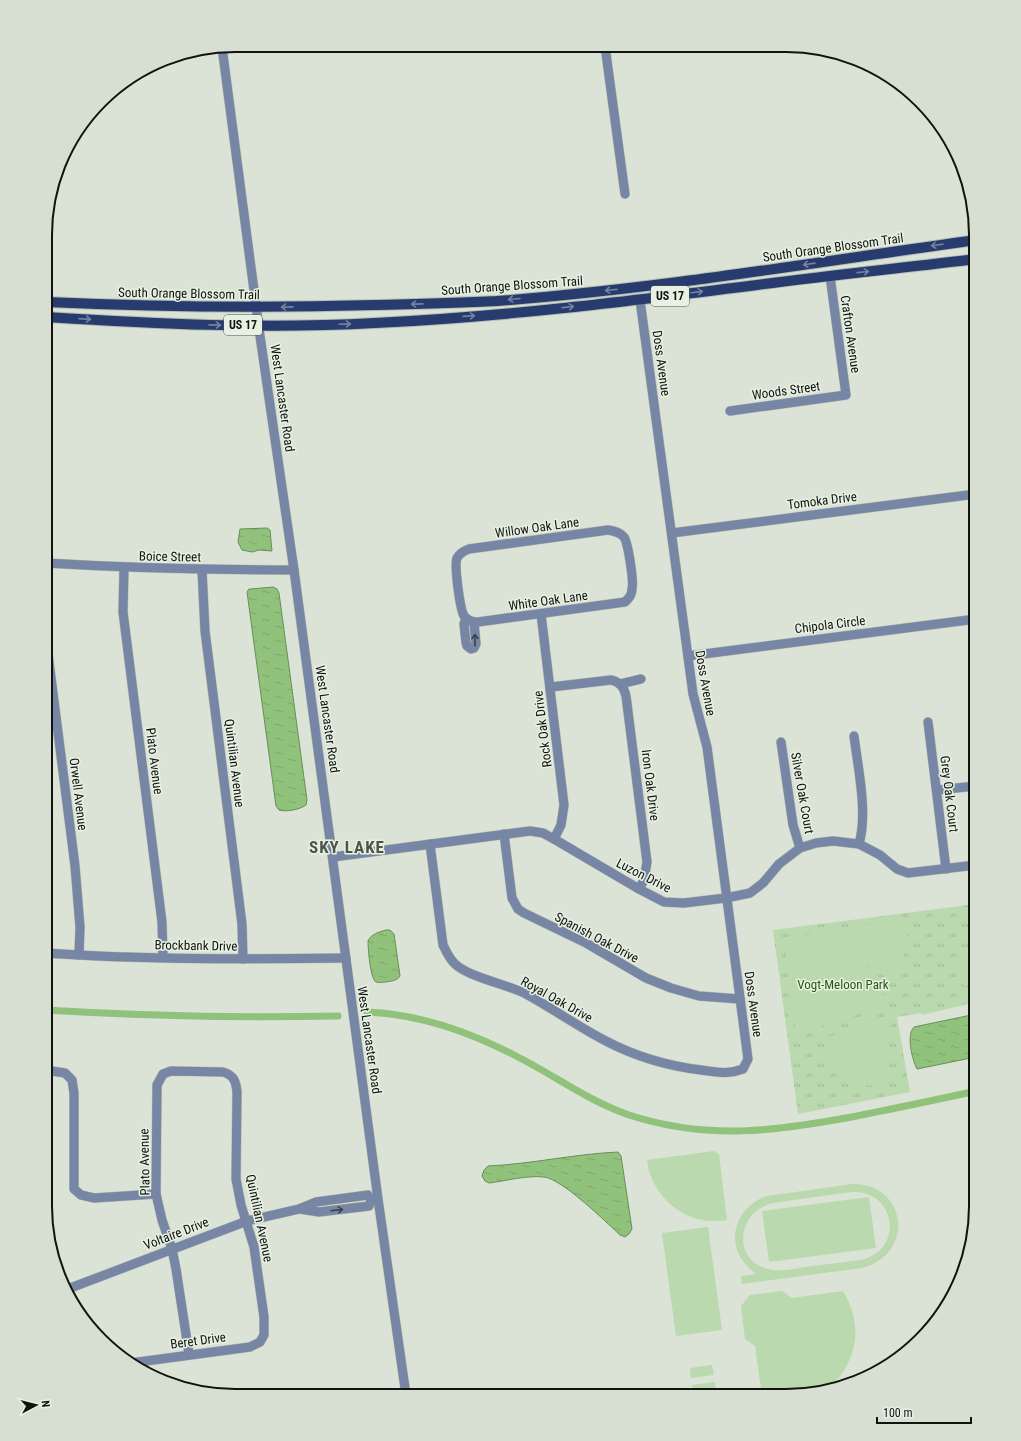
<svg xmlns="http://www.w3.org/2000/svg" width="1021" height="1441" viewBox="0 0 1021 1441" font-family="'Roboto Condensed',sans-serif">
	<defs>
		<pattern id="park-tufts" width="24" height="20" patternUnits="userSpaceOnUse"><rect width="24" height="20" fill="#bbd9ae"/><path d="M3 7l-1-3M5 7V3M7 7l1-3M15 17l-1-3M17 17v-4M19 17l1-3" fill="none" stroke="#a0b994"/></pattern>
		<pattern id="water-ripples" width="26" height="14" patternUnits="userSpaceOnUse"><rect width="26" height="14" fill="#91c27b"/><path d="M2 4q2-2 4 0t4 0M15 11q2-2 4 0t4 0" fill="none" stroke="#7ca669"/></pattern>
	</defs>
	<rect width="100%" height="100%" fill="#dae3d6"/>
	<!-- park -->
	<polygon fill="url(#park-tufts)" points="976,904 976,1002 922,1015 921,1013 897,1017 910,1092 798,1114 773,930"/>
	<!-- garden -->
	<g fill="#bbd9ae" fill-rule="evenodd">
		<path d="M893,920L907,924L909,926L900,975L890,979L862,963L882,995L889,997L882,1009L876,1008L796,1035L785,949L795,941L815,931L847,927L851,938C865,922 872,921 893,920Z"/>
		<polygon points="976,953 976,984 964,986 961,955"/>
		<path d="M883,1017L891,1025L885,1086C862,1087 844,1081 832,1060C829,1054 827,1046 824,1039Z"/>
		<path d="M714,1151L719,1154L727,1220C719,1221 711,1222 702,1220C674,1215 650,1189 647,1160Z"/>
		<path d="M852,1184C906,1182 917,1254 862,1268L742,1284L741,1276L756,1274C750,1269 745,1265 741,1258C726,1234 741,1204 767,1196ZM851,1192C896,1189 905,1250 861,1260C842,1262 824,1265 805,1267C793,1269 781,1272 768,1269C733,1261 735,1212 773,1203Z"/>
		<polygon points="869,1197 876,1248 769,1262 762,1211"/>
		<polygon points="708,1227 722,1330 676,1336 662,1233"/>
		<path d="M782,1291L792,1298L843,1291C859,1317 860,1346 843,1372C840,1376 836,1383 831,1385C827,1387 821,1388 816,1389C806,1391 796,1395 786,1396C778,1397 770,1396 762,1396L755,1346L745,1339L741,1306L750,1295Z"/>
		<polygon points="712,1365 714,1375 691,1378 690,1368"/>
		<polygon points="715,1382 716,1392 694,1395 692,1385"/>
	</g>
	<!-- water -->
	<g fill="url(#water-ripples)" stroke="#6a8e5a">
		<polygon points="267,528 270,530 272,551 259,550 252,552 242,550 238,542 240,529"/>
		<path d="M273,587L277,589L279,593L307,800L306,805C299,810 286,812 279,810L276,806L247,592L249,589H251Z"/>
		<path d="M386,930H390L394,934L400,976C397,981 391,981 386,982C383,982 379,983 376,982C370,978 368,948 368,941C371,934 379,932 386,930Z"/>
		<path d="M976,1014V1057L917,1069C912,1059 906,1035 914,1027Z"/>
		<path d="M618,1152L621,1156L632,1229L629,1234L625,1237L620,1235C605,1221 562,1179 544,1177C528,1175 505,1181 489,1183L485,1181L482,1176L484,1170L488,1166C532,1164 574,1154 618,1152Z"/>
	</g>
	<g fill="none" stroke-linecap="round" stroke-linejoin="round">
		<!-- canal -->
		<g stroke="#91c27b" stroke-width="7">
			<path d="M45,1010C143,1016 241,1018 338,1016"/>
			<path d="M367,1012C418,1014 470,1032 516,1056C554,1075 588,1101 629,1115C709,1141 777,1131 857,1116C896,1108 936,1100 976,1091"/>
		</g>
		<defs>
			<g id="minor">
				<polyline points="605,46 625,194"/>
				<polyline points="222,47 260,336 294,570 378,1199 406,1395"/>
				<polyline points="730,411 846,395 830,276"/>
				<path d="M608,530C614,531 620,532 624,537C628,543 634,581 632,589C632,595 629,598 625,602L478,622C473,622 467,620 464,616C460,609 454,565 457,558C460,553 463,551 469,549Z"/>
				<polyline points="672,533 976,494"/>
				<path d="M46,563C129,568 211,570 294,570"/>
				<polyline points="124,568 123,612 162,922 163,957"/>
				<polyline points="202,570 205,631 242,924 243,959"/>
				<polyline points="541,614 564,805 561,825 554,839"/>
				<polyline points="466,618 464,624 466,643 467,646 471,649 474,648 476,644 474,622"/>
				<polyline points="46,638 75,866 80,927 79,955"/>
				<polyline points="688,656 976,619"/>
				<polyline points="620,684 641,679"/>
				<path d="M551,687L611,680C620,682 624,687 626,696L647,862L644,880L639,889"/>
				<polyline points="928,722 946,869"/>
				<path d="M854,736C858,768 868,813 859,844"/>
				<polyline points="781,742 793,825 800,848"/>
				<polyline points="937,790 976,786"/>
				<polyline points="504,834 512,898 518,909 524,913 586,943 646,978 671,988 699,996 740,999"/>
				<path d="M430,844L443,945C446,951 449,958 454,963C467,977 507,984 526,994C552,1008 577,1026 604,1040C634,1056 668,1066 701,1070C718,1072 727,1075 743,1069L748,1059L707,747L693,694L640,300"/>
				<polyline points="333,857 530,831 543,833 554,839 639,889 664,902 684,903 726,898 750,893 763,883 779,864 800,848 816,843 833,841 859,844 880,855 897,869 908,873 976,865"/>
				<path d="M45,953C145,960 246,959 346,958"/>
				<polyline points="45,1070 65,1073 72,1080 74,1093 74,1189 81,1195 94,1198 156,1194"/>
				<polyline points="300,1209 319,1212 369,1206 371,1200"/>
				<polyline points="65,1290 247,1221 299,1209 316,1202 368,1195 371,1200"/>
				<path d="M131,1363L250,1347L260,1342L264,1335V1317L254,1247L241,1205L236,1179L237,1092C236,1082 234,1075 223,1072L171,1071L163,1074L157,1085L156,1194L162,1220L172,1249L176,1269L189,1354"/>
			</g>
			<g id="major">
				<path d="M47,302C156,307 265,308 375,305C415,304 456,303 497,301C657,289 817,262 976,240"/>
				<path d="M46,317C156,324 265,329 375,323C503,317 630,301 757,285C830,275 903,268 976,259"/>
			</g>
		</defs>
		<!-- minor casing -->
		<use href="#minor" stroke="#b6beb2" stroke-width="10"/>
		<!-- major casing -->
		<use href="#major" stroke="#b6beb2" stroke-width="12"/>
		<!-- minor -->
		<use href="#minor" stroke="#7886a5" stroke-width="9"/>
		<!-- major -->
		<use href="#major" stroke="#273b6f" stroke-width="10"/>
	</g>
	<!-- one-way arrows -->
	<defs><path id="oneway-shaft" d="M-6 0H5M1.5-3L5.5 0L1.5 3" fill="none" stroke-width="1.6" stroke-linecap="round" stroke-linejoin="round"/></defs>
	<g stroke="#74849d">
		<use href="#oneway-shaft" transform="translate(937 245) rotate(172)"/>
		<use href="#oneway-shaft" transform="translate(809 264) rotate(172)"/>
		<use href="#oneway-shaft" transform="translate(863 272) rotate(-6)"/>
		<use href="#oneway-shaft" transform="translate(611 290) rotate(174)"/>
		<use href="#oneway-shaft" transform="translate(697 292) rotate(-7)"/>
		<use href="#oneway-shaft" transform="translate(514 299) rotate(175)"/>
		<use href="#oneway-shaft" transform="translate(417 304) rotate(179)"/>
		<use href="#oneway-shaft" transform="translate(287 307) rotate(179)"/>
		<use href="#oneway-shaft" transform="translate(568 307) rotate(-6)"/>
		<use href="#oneway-shaft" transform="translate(469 316) rotate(-4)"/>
		<use href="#oneway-shaft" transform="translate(85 319) rotate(4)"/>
		<use href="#oneway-shaft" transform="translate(345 324) rotate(-2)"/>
		<use href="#oneway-shaft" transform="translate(215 325) rotate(1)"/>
	</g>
	<g stroke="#3a414a">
		<use href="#oneway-shaft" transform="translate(475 640) rotate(-91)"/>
		<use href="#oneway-shaft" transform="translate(337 1210) rotate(-7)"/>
	</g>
	<g text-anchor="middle" stroke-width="3" stroke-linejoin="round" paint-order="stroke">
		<!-- shield labels -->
		<g fill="#e7f1e3" stroke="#50564e" stroke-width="1">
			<rect x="651" y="286" width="38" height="20" rx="3"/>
			<rect x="224" y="315" width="38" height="20" rx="3"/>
		</g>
		<g font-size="12" font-weight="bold" fill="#10130e">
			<text x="670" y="300">US 17</text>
			<text x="243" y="329">US 17</text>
		</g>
		<!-- street labels -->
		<g font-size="13" fill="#10130e" stroke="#e7f1e3">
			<text transform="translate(833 247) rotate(-8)" y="5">South Orange Blossom Trail</text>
			<text transform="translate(512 285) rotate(-4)" y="5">South Orange Blossom Trail</text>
			<text transform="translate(189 293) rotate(1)" y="5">South Orange Blossom Trail</text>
			<text transform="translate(851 334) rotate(82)" y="5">Crafton Avenue</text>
			<text transform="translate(662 363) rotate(82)" y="5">Doss Avenue</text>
			<text transform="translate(786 390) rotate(-8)" y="5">Woods Street</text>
			<text transform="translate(283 398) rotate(82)" y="5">West Lancaster Road</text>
			<text transform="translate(822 500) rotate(-7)" y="5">Tomoka Drive</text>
			<text transform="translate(537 527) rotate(-8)" y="5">Willow Oak Lane</text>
			<text transform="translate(170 556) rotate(1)" y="5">Boice Street</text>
			<text transform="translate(548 600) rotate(-8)" y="5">White Oak Lane</text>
			<text transform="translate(830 624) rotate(-7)" y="5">Chipola Circle</text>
			<text transform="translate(706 683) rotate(80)" y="5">Doss Avenue</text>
			<text transform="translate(328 719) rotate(82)" y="5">West Lancaster Road</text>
			<text transform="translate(542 729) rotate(-97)" y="5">Rock Oak Drive</text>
			<text transform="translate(155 761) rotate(83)" y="5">Plato Avenue</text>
			<text transform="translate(235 763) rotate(83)" y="5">Quintilian Avenue</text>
			<text transform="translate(651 785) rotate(83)" y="5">Iron Oak Drive</text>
			<text transform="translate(803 793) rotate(80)" y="5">Silver Oak Court</text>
			<text transform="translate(79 794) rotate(83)" y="5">Orwell Avenue</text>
			<text transform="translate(950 794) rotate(83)" y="5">Grey Oak Court</text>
			<text transform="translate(644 875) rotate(27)" y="5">Luzon Drive</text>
			<text transform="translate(597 937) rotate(28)" y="5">Spanish Oak Drive</text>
			<text transform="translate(196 945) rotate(1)" y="5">Brockbank Drive</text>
			<text transform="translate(557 999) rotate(29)" y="5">Royal Oak Drive</text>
			<text transform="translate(754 1004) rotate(82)" y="5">Doss Avenue</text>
			<text transform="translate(370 1040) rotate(82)" y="5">West Lancaster Road</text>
			<text transform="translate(144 1162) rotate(-91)" y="5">Plato Avenue</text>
			<text transform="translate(260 1218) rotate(78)" y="5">Quintilian Avenue</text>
			<text transform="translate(176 1233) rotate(-21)" y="5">Voltaire Drive</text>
			<text transform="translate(198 1340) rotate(-8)" y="5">Beret Drive</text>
		</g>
		<!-- park labels -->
		<g font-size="13" fill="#2a560d" stroke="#e7f1e3">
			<text x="843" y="989">Vogt-Meloon Park</text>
		</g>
		<!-- district labels -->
		<g font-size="17" font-weight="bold" letter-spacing="1" fill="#4d5449" stroke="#e7f1e3">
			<text x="347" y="853">SKY LAKE</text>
		</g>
	</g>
	<!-- crop -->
	<path d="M0 0H1021V1441H0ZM235 52H786A183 183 0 0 1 969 235V1206A183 183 0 0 1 786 1389H235A183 183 0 0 1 52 1206V235A183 183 0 0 1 235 52Z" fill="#d6dfd2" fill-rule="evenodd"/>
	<path fill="none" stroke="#10130e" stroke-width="2" d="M235 52H786A183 183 0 0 1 969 235V1206A183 183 0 0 1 786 1389H235A183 183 0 0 1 52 1206V235A183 183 0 0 1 235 52Z"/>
	<!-- north arrow -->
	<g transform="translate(36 1405) rotate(83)" stroke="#e7f1e3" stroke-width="3" paint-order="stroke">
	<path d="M0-3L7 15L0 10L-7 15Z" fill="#10130e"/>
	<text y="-6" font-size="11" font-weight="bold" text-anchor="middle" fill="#10130e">N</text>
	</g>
	<!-- scale -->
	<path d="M877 1417v6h94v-6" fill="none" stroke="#10130e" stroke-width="2"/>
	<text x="883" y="1417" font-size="12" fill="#10130e" stroke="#e7f1e3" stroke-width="3" paint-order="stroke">100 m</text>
</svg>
